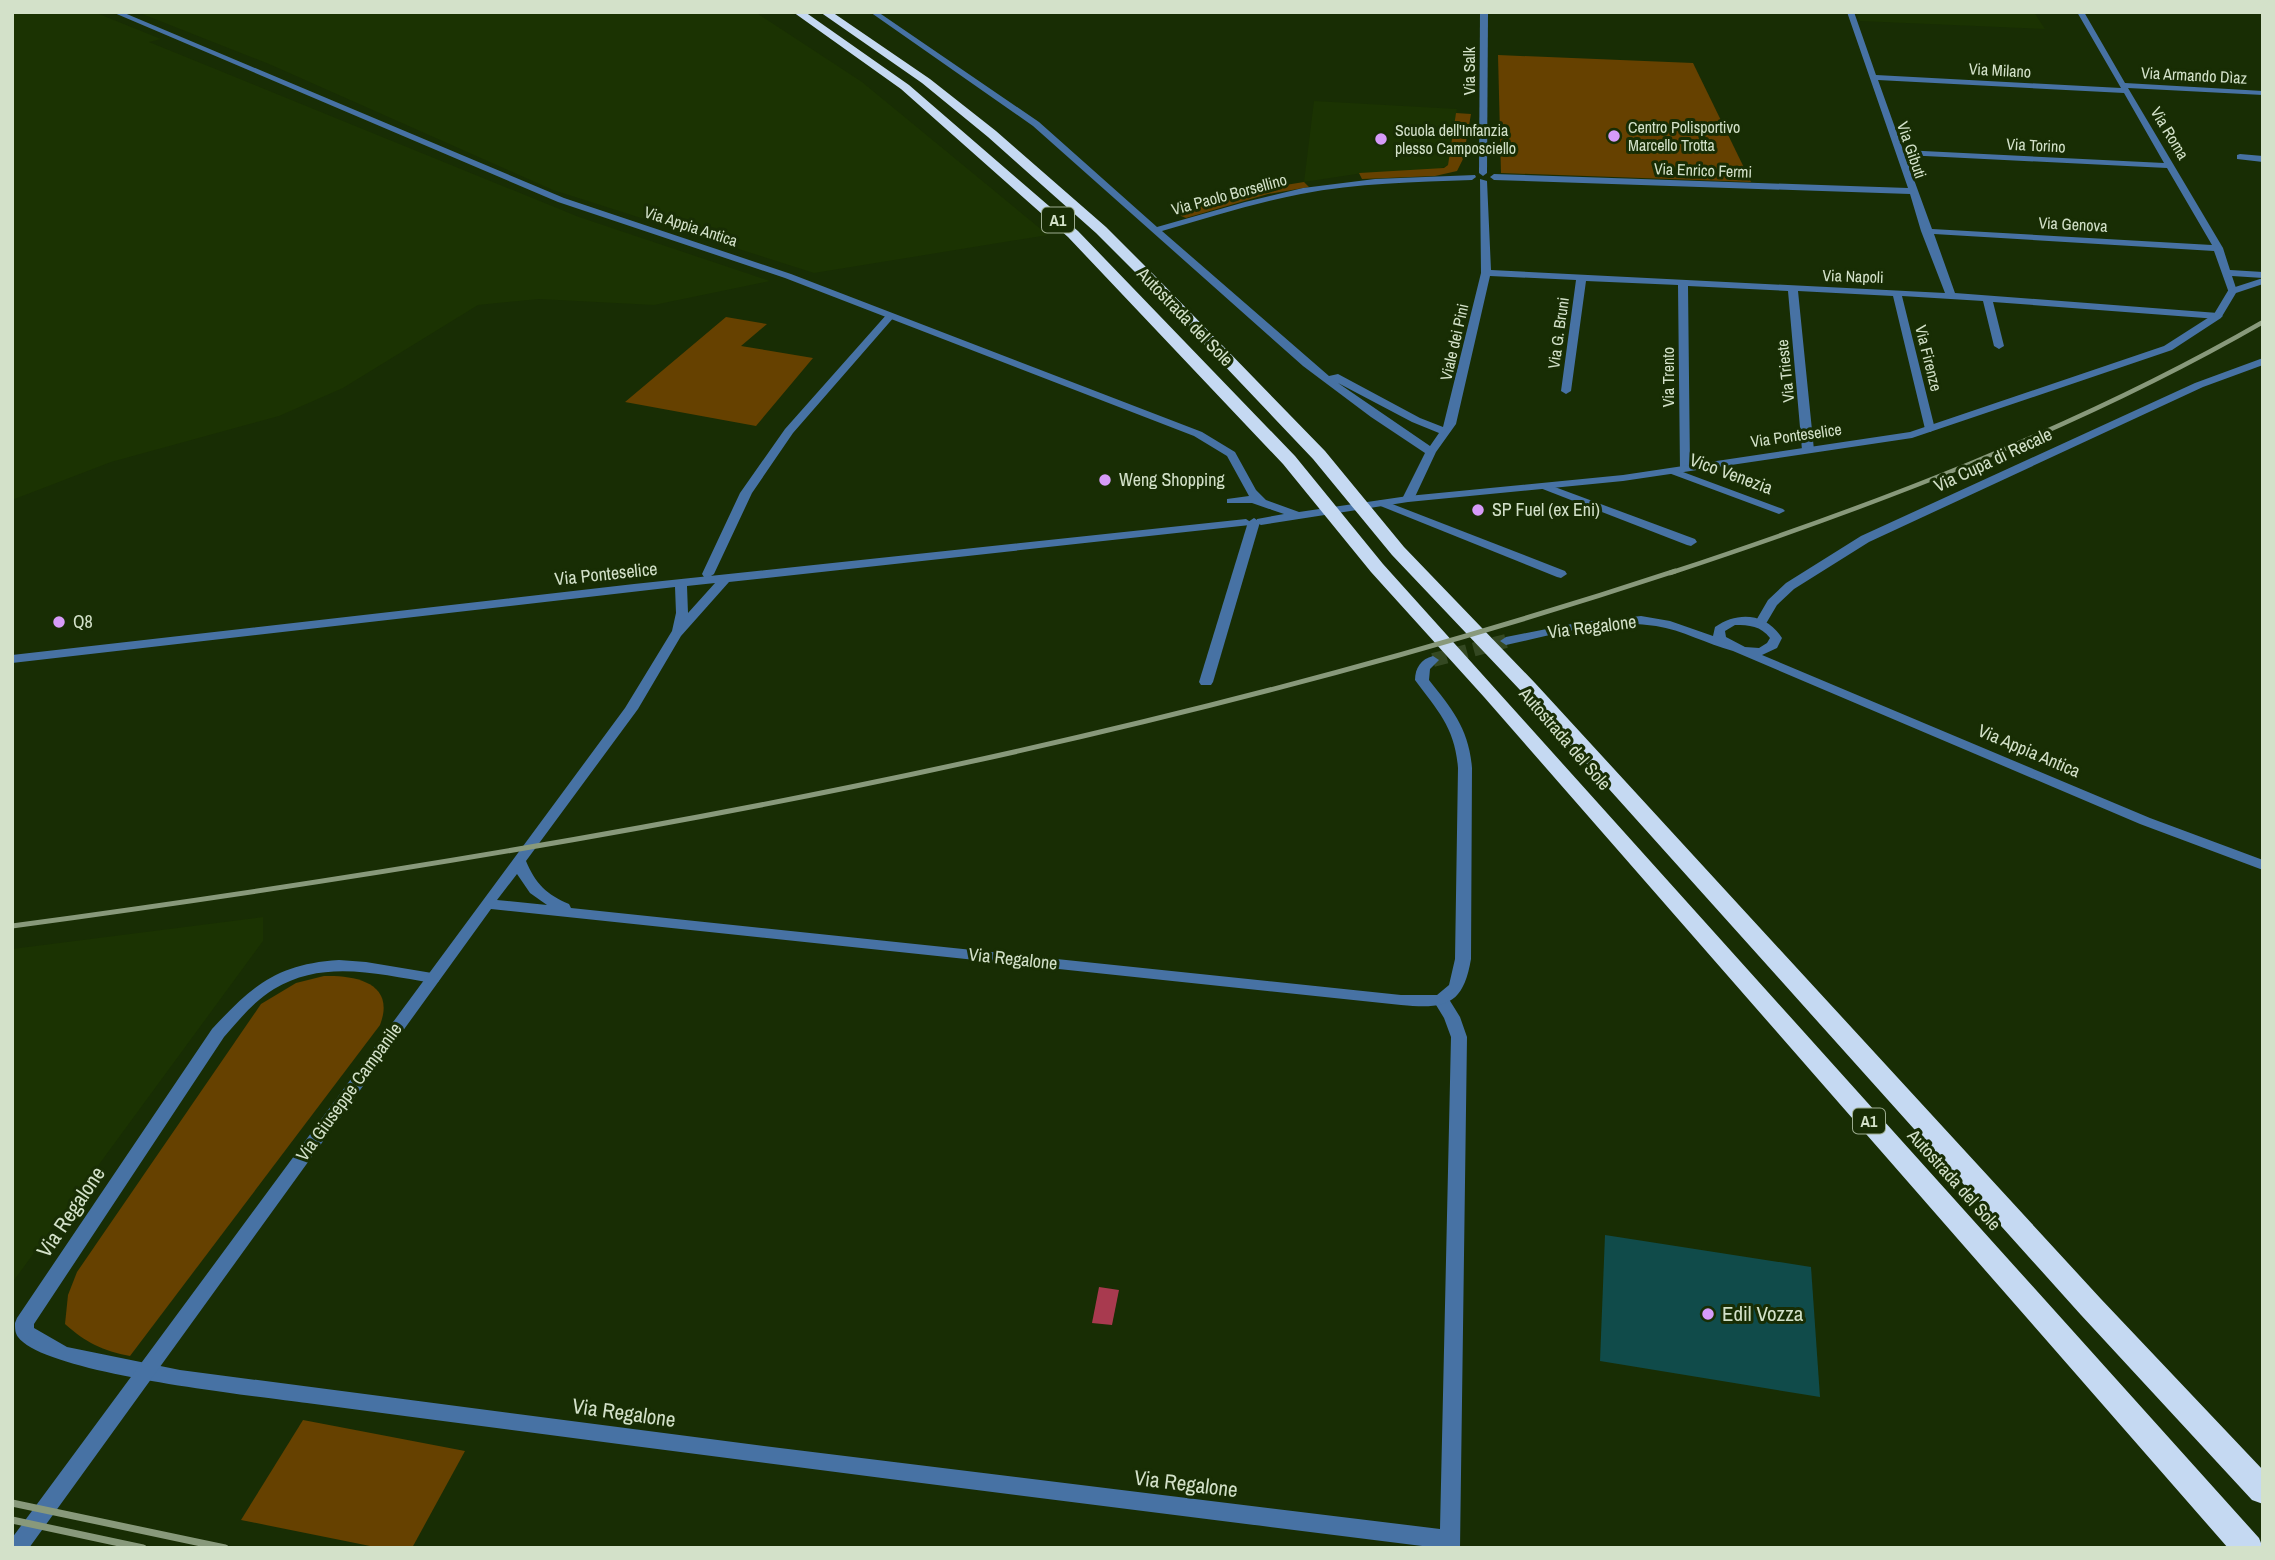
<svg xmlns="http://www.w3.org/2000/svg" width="2275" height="1560" viewBox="0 0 2275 1560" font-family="'Archivo Narrow',sans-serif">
	<rect width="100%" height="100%" fill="#182d04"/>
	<!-- built -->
	<g fill="#1b3302">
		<polygon points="12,12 94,12 161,39 149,42 579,217 770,281 654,305 539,299 478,305 343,388 279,416 111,462 12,500"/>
		<polygon points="137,12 755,12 862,82 1048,235 814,273 553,190 269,64"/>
		<polygon points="1855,12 2034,12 2045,29 1860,21"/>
		<polygon points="1314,101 1457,109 1448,165 1434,171 1363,173 1304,182"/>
		<polygon points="263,917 263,941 12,1283 12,949"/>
	</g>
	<!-- green -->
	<g fill="#664100">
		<polygon points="1498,55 1693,63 1751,182 1501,173"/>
		<polygon points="1456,113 1471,114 1463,159 1457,171 1435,176 1362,179 1359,173 1444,168 1448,165"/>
		<polygon points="1304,182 1309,187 1268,194 1186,218 1176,214 1261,189"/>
		<polygon points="726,317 767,324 741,346 813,358 756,426 625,402"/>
		<path d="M324,976C356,975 396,983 380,1025L130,1356C103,1351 85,1342 65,1324L68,1295L77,1272L261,1004L296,983Z"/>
		<polygon points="303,1420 465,1451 412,1548 380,1548 241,1520"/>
	</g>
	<!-- water -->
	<polygon fill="#a83a4f" points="1099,1287 1119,1290 1112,1325 1092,1323"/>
	<!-- building -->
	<polygon fill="#104b4a" points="1605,1235 1811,1267 1820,1397 1600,1361"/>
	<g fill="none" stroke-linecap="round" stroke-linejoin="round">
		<!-- tertiary-tunnel -->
		<polyline stroke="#344822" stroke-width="14" stroke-dasharray="14 7" stroke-linecap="butt" points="1433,660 1506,641"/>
		<!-- minor -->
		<g fill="#4772a4" fill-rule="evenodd">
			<path d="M870,12H878L1039,122L1157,227L1245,202L1303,188L1375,179L1475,175L1476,177L1472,180C1415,182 1357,183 1301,194C1254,203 1208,218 1162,231L1329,376L1338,374L1420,418L1443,427L1481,273L1480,179L1487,181L1491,270L1945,293L1921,231L1910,194L1494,180L1490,177L1494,174L1908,188L1847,12H1854L1876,75L2121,88L2077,12H2084L2125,83L2263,91V95L2128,88L2223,248L2230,270L2263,272V278L2232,276L2237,291L2229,293L2214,251L1934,234L1955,293L2218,313L2223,316L2218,319L1993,302L2004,346L1999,349L1994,346L1983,301L1902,296L1935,429L1930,432L1925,429L1893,296L1798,291L1814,450L1808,453L1802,450L1788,291L1688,286L1690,469L1683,472L1783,509L1785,511L1779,514L1666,472L1672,469L1680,471L1678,285L1586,281L1571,391L1566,394L1561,391L1576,280L1490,276L1456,424L1436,452L1414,499L1408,502L1402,499L1425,453L1371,417L1303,366L1033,126ZM1878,80L2124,93L2164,163L1903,150ZM1905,155L2167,168L2212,245L1932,229ZM1338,383L1412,422L1439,433L1430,446Z"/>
			<polygon points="1480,12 1488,12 1487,173 1483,176 1479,173"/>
			<polygon points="2240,154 2263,156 2263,162 2237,159 2237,155"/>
			<polygon points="887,314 895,316 793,433 752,493 714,574 708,578 704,577 702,574 740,493 785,429"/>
			<polygon points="2263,358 2263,365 2203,387 1869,542 1794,589 1777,605 1764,627 1756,627 1754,624 1768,600 1786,583 1861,536 2195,383"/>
			<polygon points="1544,483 1695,539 1697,542 1691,546 1687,545 1540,488 1538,486"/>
			<polygon points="1382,500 1565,571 1567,574 1561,578 1557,577 1378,505 1378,501"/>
			<polygon points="1254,518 1260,522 1213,682 1211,685 1201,685 1199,682 1248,522"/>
			<path d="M339,960L366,962L438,974L440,978L438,982L432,983C379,974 323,959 274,989C254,1001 239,1020 224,1037L34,1324V1328L67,1347L180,1370L780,1448L1440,1529L1451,1037L1444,1018L1433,1000L1435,996H1447L1460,1017L1467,1037L1460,1548H1438C1061,1501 684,1453 307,1403C256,1396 45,1374 18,1337C15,1333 15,1328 15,1323L17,1318L212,1029C253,985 277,964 339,960Z"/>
		</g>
		<!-- tertiary -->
		<g fill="#4772a4" fill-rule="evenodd">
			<polygon points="112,12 122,12 564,198 791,274 1202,432 1235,452 1256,490 1266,500 1299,512 1408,496 1623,475 1910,432 2164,346 2214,314 2229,289 2263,278 2263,284 2236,293 2221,318 2172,350 1912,438 1623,481 1408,502 1261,525 1257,523 1257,519 1284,514 1252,503 1227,503 1227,499 1249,496 1227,456 1194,436 785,278 558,202"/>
			<path d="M1246,519L1252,523L1250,525L729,582L681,636L638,709L526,861C535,883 547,895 569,904L571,908L1401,995H1437L1449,985L1455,959L1458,768C1455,728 1438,711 1415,680C1415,668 1421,659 1433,656L1439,660L1430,669L1429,680C1452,709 1469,729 1472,768L1471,959C1463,1006 1445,1009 1401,1005L491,909L29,1548H12V1538L625,708L672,631L676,613L675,587L12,663V655L634,584ZM715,583L688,613L687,586ZM517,874L530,893L547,905L497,900Z"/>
			<path d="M1641,616L1670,621L1713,636L1715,627C1738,611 1766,613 1782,638L1777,648L1762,655L2150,818L2263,860V870L2140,824L1733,651C1707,644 1682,630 1656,626C1607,618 1553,635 1506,645L1500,641L1506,637L1582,622ZM1735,625C1749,625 1761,626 1770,638L1767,643L1759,648L1745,647L1726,637L1725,631Z"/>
		</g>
		<!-- motorway -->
		<g fill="#c5d9f2" fill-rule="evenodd">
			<polygon points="793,12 805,12 909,85 1078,231 1295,456 1383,564 2259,1538 2263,1548 2228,1548 1484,697 1371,572 1283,464 1068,237 901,89"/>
			<polygon points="820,12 832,12 930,79 996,131 1106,227 1154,275 1325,451 1404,547 1535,683 2101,1299 2263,1470 2263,1504 2252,1500 2081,1315 1521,691 1392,555 1313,459 1144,281 1096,233 988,137 922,83"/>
		</g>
		<!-- rail-far2 -->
		<path stroke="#88997b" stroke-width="4.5" d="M1670,573C1873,506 2077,429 2263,322"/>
		<!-- rail-far1 -->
		<path stroke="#88997b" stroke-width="5" d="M12,926C574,850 1136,749 1675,571"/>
		<!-- rail -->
		<g stroke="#88997b" stroke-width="7">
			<polyline points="12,1503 225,1548"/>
			<polyline points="12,1520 143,1548"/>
		</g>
	</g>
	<!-- markers -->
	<g fill="#d79bf9" stroke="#182d04" stroke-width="2.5">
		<circle cx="1614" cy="136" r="7"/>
		<circle cx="1381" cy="139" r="7"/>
		<circle cx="1105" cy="480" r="7"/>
		<circle cx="1478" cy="510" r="7"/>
		<circle cx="59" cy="622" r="7"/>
		<circle cx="1708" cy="1314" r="7"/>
	</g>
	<g text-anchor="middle" stroke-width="6" stroke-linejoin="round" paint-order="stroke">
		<!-- far-street labels -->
		<g font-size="16" fill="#d3e1c9" stroke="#182d04">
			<text transform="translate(2000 70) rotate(3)" y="6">Via Milano</text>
			<text transform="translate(1469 71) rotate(-90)" y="6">Via Salk</text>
			<text transform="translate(2194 75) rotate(3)" y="6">Via Armando Dìaz</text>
			<text transform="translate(2170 133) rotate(59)" y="6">Via Roma</text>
			<text transform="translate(2036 145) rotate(3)" y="6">Via Torino</text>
			<text transform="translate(1912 150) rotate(71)" y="6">Via Gibuti</text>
			<text transform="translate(1703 170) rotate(2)" y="6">Via Enrico Fermi</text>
			<text transform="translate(1229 194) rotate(-15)" y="6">Via Paolo Borsellino</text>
			<text transform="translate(2073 224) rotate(3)" y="6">Via Genova</text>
			<text transform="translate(691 226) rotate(18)" y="6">Via Appia Antica</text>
			<text transform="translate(1853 276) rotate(2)" y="6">Via Napoli</text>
			<text transform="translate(1558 333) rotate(-82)" y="6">Via G. Bruni</text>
			<text transform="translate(1454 342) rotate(-77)" y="6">Viale dei Pini</text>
			<text transform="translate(1929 358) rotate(76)" y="6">Via Firenze</text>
			<text transform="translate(1785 371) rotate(-96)" y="6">Via Trieste</text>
			<text transform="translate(1668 377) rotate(-90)" y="6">Via Trento</text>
			<text transform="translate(1796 435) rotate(-8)" y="6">Via Ponteselice</text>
		</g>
		<!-- far-poi labels -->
		<g font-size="16" fill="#d3e1c9" stroke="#182d04" text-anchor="start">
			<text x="1628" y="133">Centro Polisportivo<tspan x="1628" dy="18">Marcello Trotta</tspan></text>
			<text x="1395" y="136">Scuola dell'Infanzia<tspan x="1395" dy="18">plesso Camposciello</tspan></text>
		</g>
		<!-- shield labels -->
		<g fill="#182d04" stroke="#9bab8e" stroke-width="2">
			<rect x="1042" y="207.5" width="32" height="25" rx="5"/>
			<rect x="1853" y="1108.5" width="32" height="25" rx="5"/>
		</g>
		<g font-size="16" font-weight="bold" fill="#d3e1c9">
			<text x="1058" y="226">A1</text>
			<text x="1869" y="1127">A1</text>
		</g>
		<!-- street labels -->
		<g font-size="18" fill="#d3e1c9" stroke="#182d04">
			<text transform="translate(1185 317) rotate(46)" y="6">Autostrada del Sole</text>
			<text transform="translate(1993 460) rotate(-25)" y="6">Via Cupa di Recale</text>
			<text transform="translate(1731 474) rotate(20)" y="6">Vico Venezia</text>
			<text transform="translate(606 574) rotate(-6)" y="6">Via Ponteselice</text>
			<text transform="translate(1592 627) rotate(-7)" y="6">Via Regalone</text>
			<text transform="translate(1565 739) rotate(49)" y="6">Autostrada del Sole</text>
			<text transform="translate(2029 751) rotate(23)" y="6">Via Appia Antica</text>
			<text transform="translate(1013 959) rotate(6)" y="6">Via Regalone</text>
			<text transform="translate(349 1092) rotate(-54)" y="6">Via Giuseppe Campanile</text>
			<text transform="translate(1954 1180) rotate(48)" y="6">Autostrada del Sole</text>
		</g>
		<!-- poi labels -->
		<g font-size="18" fill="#d3e1c9" stroke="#182d04" text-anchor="start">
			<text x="1119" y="486">Weng Shopping</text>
			<text x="1492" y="516">SP Fuel (ex Eni)</text>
			<text x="73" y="628">Q8</text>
		</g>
		<!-- near-street labels -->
		<g font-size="21" fill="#d3e1c9" stroke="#182d04">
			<text transform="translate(71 1212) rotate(-56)" y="7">Via Regalone</text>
			<text transform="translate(624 1413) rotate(8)" y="7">Via Regalone</text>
			<text transform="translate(1186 1484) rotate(7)" y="7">Via Regalone</text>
		</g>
		<!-- near-poi labels -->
		<g font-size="21" fill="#d3e1c9" stroke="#182d04" text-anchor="start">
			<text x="1722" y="1321">Edil Vozza</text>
		</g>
	</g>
	<!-- border -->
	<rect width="2275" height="1560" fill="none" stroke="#d3e1c9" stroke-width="28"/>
</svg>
